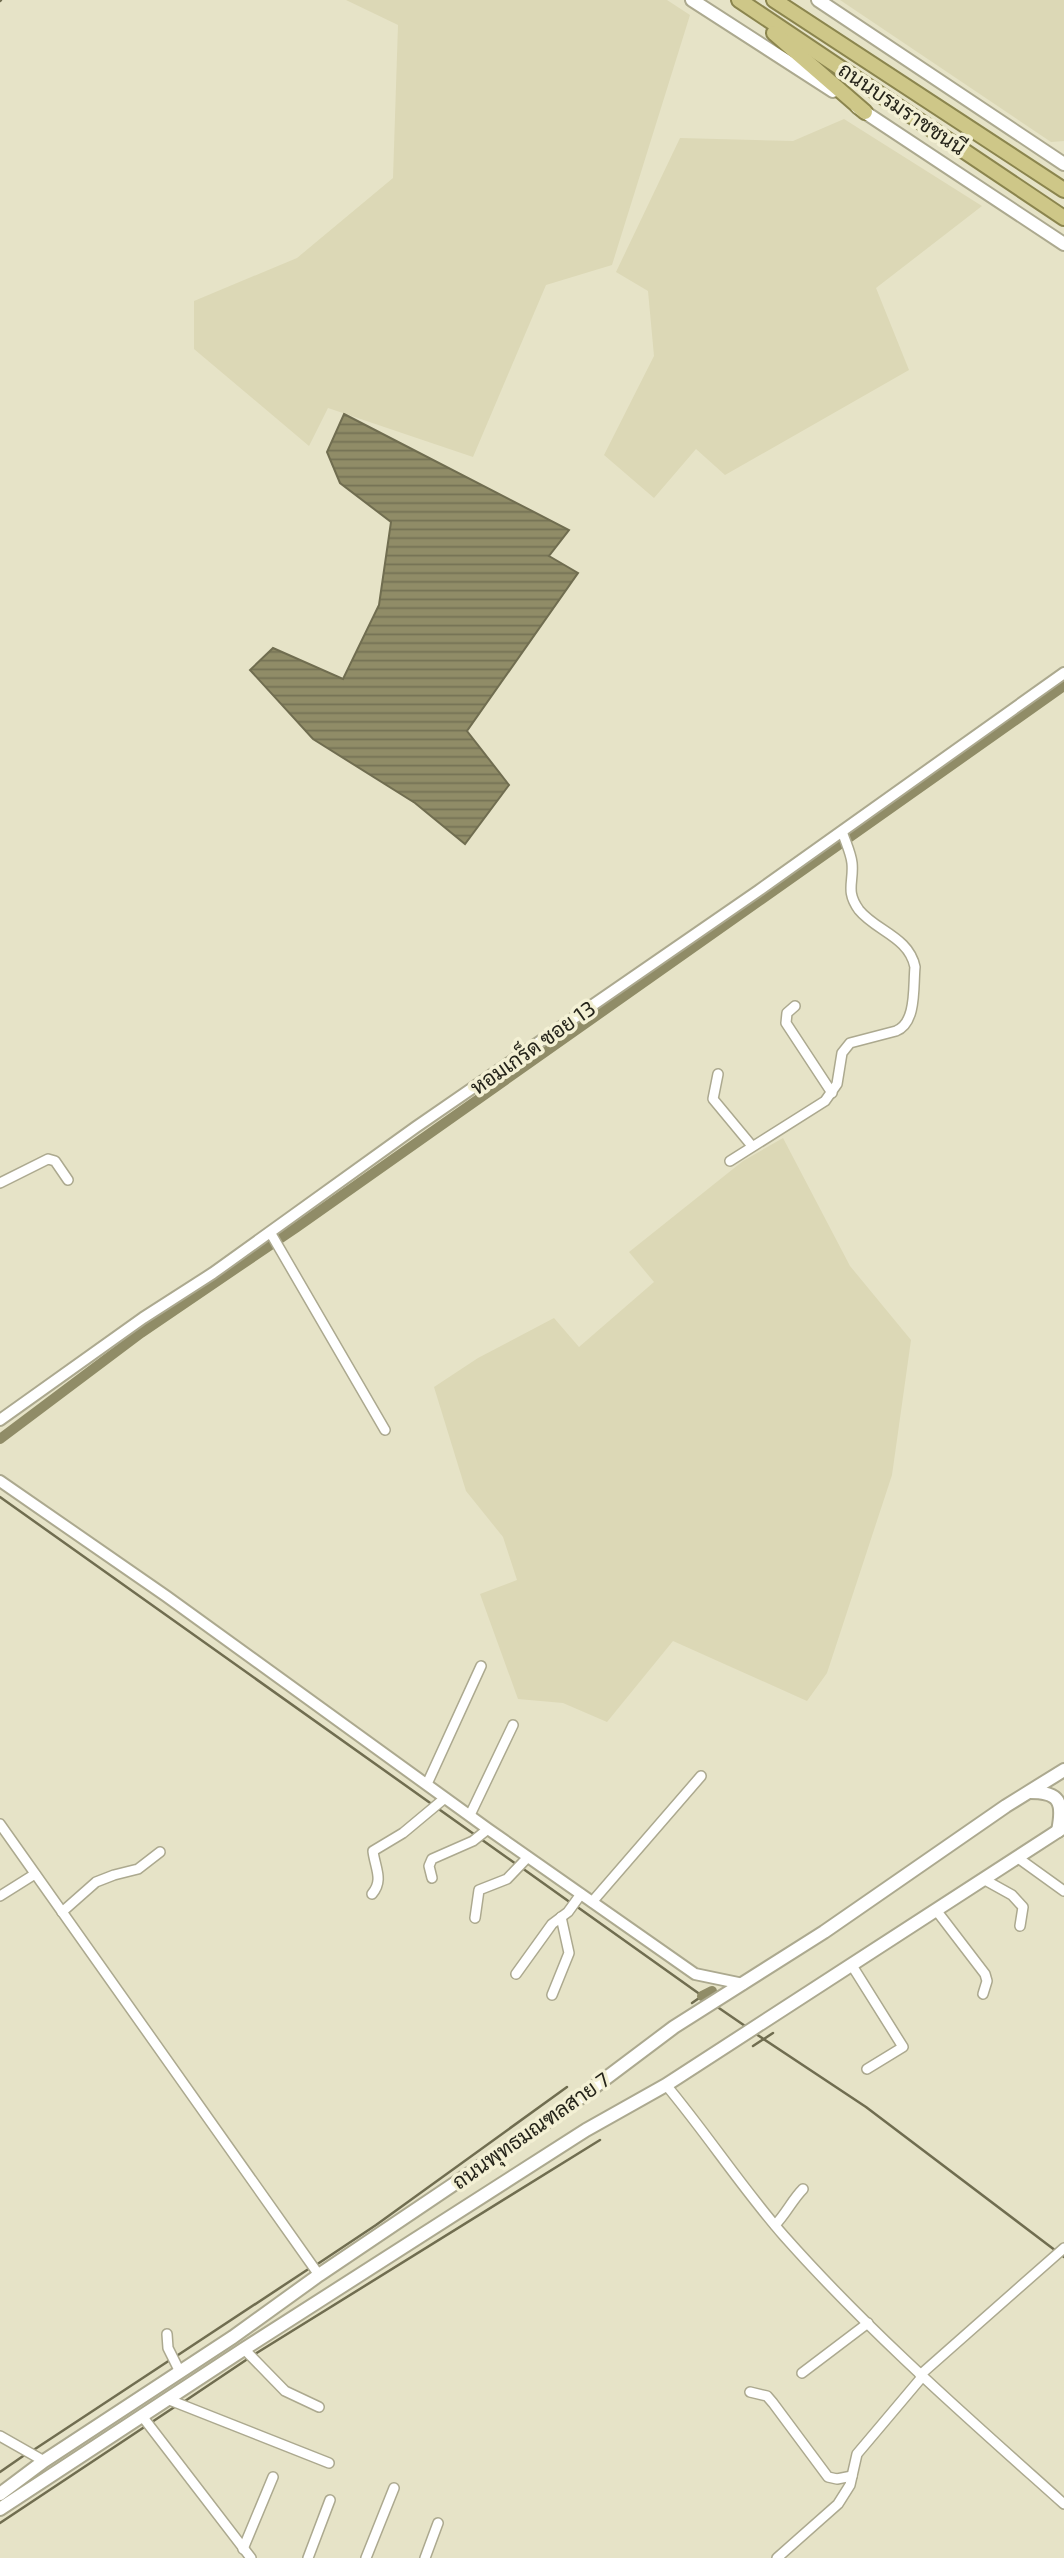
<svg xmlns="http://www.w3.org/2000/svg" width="1064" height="2558" viewBox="0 0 1064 2558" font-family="'Exo 2',Sarabun,sans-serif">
	<defs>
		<pattern id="water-rules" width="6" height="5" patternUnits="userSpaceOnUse" patternTransform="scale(1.75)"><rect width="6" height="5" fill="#908c67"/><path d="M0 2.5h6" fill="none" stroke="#757254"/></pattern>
	</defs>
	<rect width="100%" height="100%" fill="#e6e3c7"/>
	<!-- built -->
	<g fill="#dcd8b6">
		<polygon points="346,0 667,0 690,15 612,265 546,285 473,457 328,408 309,446 194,349 194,301 297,258 393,178 398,25"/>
		<polygon points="840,0 1064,0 1064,141 1051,142"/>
		<polygon points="844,119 982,206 876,288 909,370 725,475 696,449 654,498 604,455 654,356 648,291 616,272 680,138 793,141"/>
		<polygon points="783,1138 850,1266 911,1340 892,1475 827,1673 807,1701 673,1641 607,1722 563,1703 518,1699 480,1594 517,1580 503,1537 466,1491 434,1387 478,1358 554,1318 579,1347 654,1282 629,1252 743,1161"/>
	</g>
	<!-- water -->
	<polygon fill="url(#water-rules)" stroke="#706d50" stroke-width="2" points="344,414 569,530 549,556 578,573 467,731 509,785 465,844 415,803 313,739 250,670 273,648 343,679 379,605 391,522 340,483 327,452"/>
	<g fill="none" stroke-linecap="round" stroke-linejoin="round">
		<!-- stream -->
		<g stroke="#706d50" stroke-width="2.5">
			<polyline points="0,1 1,0"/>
			<polyline points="0,1497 516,1864"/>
			<polyline points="522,1868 571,1903"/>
			<polyline points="576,1906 708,2000"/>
			<polyline points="692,2003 702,1996"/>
			<polyline points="716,2006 748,2028"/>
			<polyline points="753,2032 866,2107 1064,2257"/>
			<polyline points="753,2046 773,2033"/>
			<polyline points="316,2265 376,2225 567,2087"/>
			<polyline points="255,2354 600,2140"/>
			<polyline points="175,2357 310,2268"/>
			<polyline points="182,2403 249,2358"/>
			<polyline points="32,2451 170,2360"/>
			<polyline points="0,2472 26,2454"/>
			<polyline points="0,2523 176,2406"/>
		</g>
		<!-- canal -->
		<g stroke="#908c67" stroke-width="10">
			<polyline points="0,1439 141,1333 297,1227 1064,686"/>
			<polyline points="702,1996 712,1991"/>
		</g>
		<defs>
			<g id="minor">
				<polyline points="795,1006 787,1013 786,1023 832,1093"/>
				<polyline points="718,1074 713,1099 752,1146"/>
				<path d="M730,1161L825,1101L837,1084L842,1053L850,1043L896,1031C917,1023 913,986 915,967C909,937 876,931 859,910C845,891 854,882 852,863C851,853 845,841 842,831"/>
				<polyline points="0,1183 48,1159 55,1161 68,1180"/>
				<polyline points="270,1232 385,1430"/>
				<polyline points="427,1784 481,1666"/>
				<polyline points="470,1815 513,1725"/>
				<polyline points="0,1824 319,2275"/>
				<polyline points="1018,1858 1064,1891"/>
				<polyline points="432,1878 429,1866 432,1859 473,1841 488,1829"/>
				<polyline points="985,1880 1012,1895 1023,1907 1020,1926"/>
				<path d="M372,1894C384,1880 375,1868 373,1851L403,1833L445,1798"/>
				<polyline points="0,1896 35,1874"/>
				<polyline points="592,1902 701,1776"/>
				<polyline points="936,1910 985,1974 987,1981 983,1994"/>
				<polyline points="62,1912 96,1882 114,1875 138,1869 160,1852"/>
				<polyline points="475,1918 479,1890 507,1879 528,1857"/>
				<polyline points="851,1964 903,2047 867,2069"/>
				<polyline points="516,1974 552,1924 568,1912 581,1894"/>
				<polyline points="552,1995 569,1953 561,1917"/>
				<path d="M666,2085C707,2134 742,2188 784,2236C870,2333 968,2418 1064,2504"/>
				<path d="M775,2225C786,2214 792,2200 803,2189"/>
				<polyline points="167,2334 168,2348 180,2372"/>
				<polyline points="244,2349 285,2391 319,2407"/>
				<polyline points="802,2373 868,2323"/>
				<polyline points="920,2375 1064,2248"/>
				<polyline points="750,2392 767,2396 773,2403 828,2477 837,2479 852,2476"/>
				<polyline points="167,2399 329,2463"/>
				<polyline points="142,2416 251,2558"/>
				<polyline points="0,2436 44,2461"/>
				<polyline points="243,2549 273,2477"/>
				<polyline points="308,2558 330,2500"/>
				<polyline points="366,2558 394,2488"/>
				<polyline points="425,2558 438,2523"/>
				<polyline points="777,2558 838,2504 850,2485 857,2454 922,2377"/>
			</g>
			<g id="tertiary">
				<polyline points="0,1420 143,1318 213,1273 416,1127 758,891 1064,673"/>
				<polyline points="0,1481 166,1596 488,1829 695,1974 743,1984"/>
			</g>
			<g id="secondary">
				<polyline points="692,0 833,91"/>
				<polyline points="818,0 1064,164"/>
				<polyline points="857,107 1064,244"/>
				<path d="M1030,1792C1059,1792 1064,1801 1058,1831"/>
				<polyline points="0,2494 44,2461 233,2337 319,2275 561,2112 674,2027 824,1932 1006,1806 1064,1770"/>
				<polyline points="0,2509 244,2349 586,2130 666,2085 1064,1827"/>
			</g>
			<g id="trunk">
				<polyline points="739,0 1064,218"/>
				<polyline points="774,0 1064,190"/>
				<polyline points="774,33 865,112"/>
			</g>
		</defs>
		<!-- minor casing -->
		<use href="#minor" stroke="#aca98f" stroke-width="12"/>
		<!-- tertiary casing -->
		<use href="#tertiary" stroke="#aca98f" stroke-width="14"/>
		<!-- secondary casing -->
		<use href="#secondary" stroke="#aca98f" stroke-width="16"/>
		<!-- trunk casing -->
		<use href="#trunk" stroke="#8b854e" stroke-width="18"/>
		<!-- minor -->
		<use href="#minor" stroke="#fff" stroke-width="9"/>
		<!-- tertiary -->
		<use href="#tertiary" stroke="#fff" stroke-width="10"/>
		<!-- secondary -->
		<use href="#secondary" stroke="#fff" stroke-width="12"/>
		<!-- trunk -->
		<use href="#trunk" stroke="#cec788" stroke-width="14"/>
	</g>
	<g text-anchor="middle" stroke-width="7" stroke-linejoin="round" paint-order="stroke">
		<!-- street labels -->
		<g font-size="21" fill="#25241a" stroke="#f3f0d4">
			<text transform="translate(902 109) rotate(34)" y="7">ถนนบรมราชชนนี</text>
			<text transform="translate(533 1048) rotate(-35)" y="7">หอมเกร็ด ซอย 13</text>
			<text transform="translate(531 2131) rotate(-35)" y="7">ถนนพุทธมณฑลสาย 7</text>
		</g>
	</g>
</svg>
